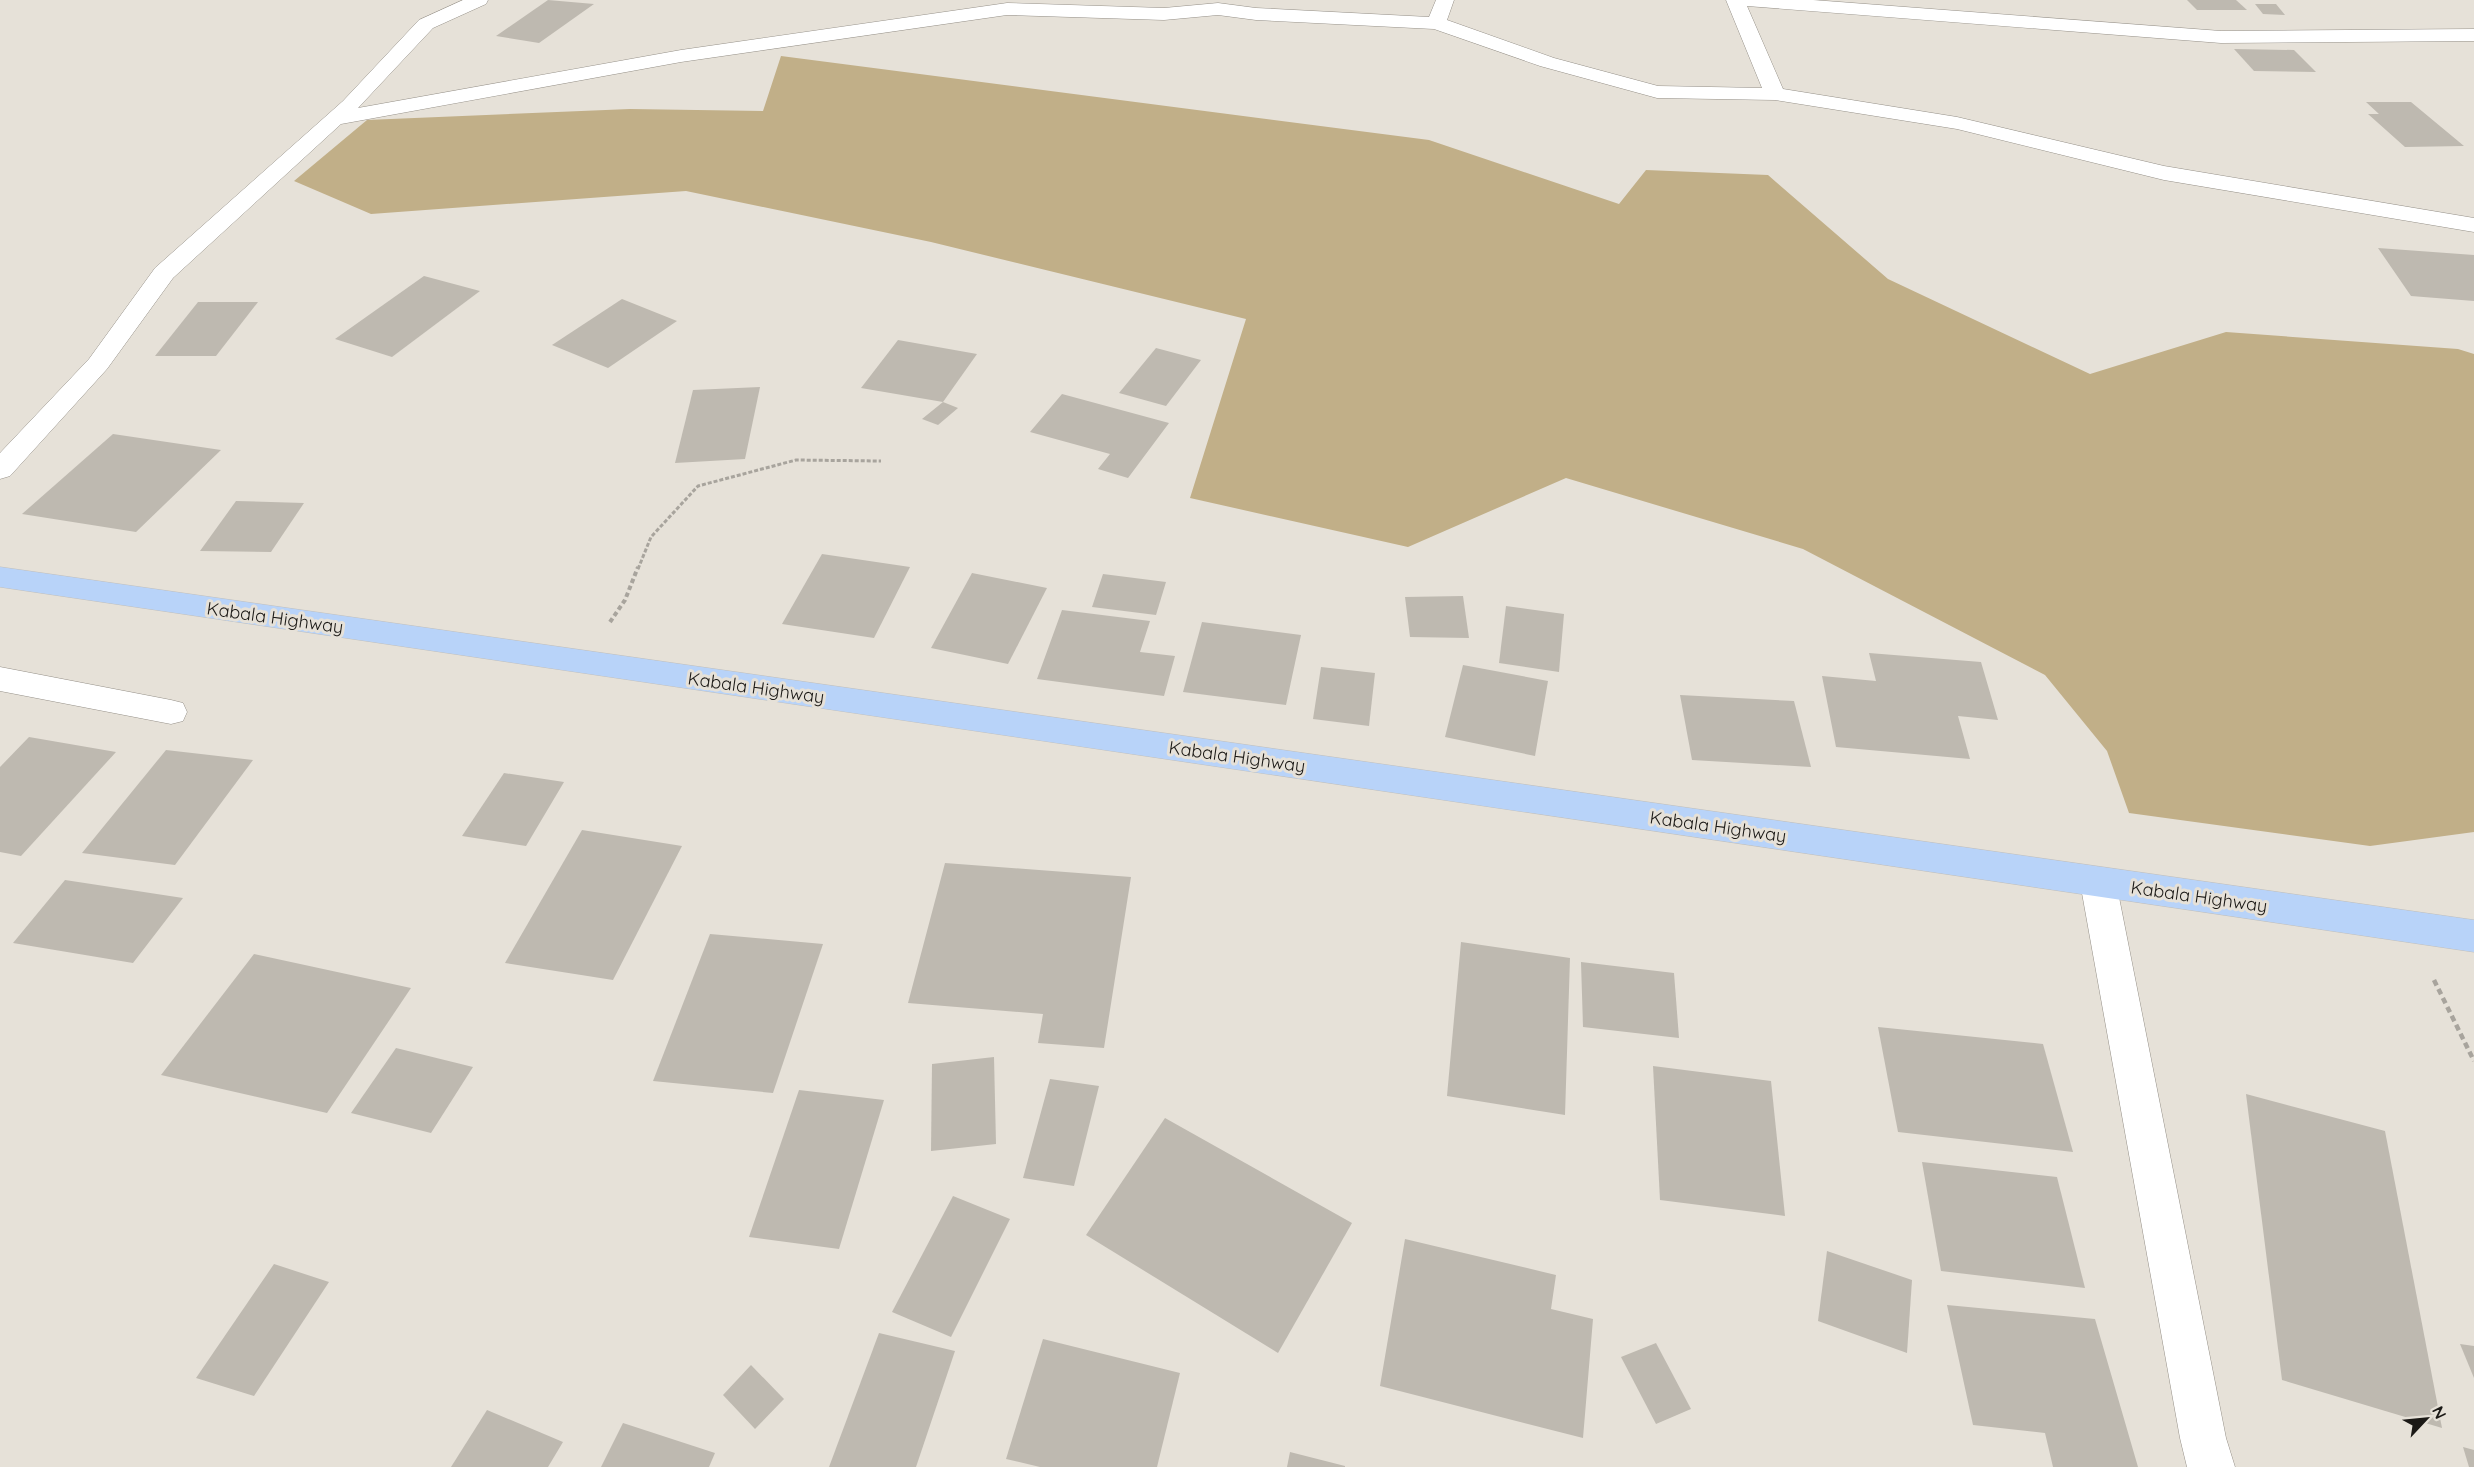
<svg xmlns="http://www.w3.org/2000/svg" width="2474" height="1467" viewBox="0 0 2474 1467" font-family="Quicksand,sans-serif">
	<rect width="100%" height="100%" fill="#e6e1d8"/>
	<!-- green -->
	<polygon fill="#c1af88" points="781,56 1429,140 1619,204 1646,170 1768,175 1888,279 2090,374 2226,332 2458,349 2474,354 2474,832 2370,846 2129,813 2107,751 2045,675 1803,549 1566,478 1408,547 1190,498 1246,319 931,242 686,191 371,214 294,181 367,120 630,109 763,111"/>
	<!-- building -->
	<g fill="#beb9b0">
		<polygon points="548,0 594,4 539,43 496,36"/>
		<polygon points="2187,0 2236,0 2247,10 2197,10"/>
		<polygon points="2255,4 2276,4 2285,15 2263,14"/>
		<polygon points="2234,49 2294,50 2316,72 2254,71"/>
		<polygon points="2366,102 2411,102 2464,146 2405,147 2368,114 2379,114"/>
		<polygon points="2378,248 2474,255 2474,301 2411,296"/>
		<polygon points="424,276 480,291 392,357 335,339"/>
		<polygon points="622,299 677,321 608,368 552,345"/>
		<polygon points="198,302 258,302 216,356 155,356"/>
		<polygon points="898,340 977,354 943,402 861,388"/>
		<polygon points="1156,348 1201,360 1166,406 1119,393"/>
		<polygon points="760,387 745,459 675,463 693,390"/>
		<polygon points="1062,394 1169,423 1128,478 1098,469 1110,454 1030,432"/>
		<polygon points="943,402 958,408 938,425 922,419"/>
		<polygon points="113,434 221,450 136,532 22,514"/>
		<polygon points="236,501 304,503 271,552 200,551"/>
		<polygon points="822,554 910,567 874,638 782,624"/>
		<polygon points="972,573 1047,588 1008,664 931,648"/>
		<polygon points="1103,574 1166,582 1156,615 1092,607"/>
		<polygon points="1463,596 1469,638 1410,637 1405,597"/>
		<polygon points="1506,606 1564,614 1559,672 1499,663"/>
		<polygon points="1062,610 1150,621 1140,652 1175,656 1164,696 1037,679"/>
		<polygon points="1202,622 1301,635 1286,705 1183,692"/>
		<polygon points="1869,653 1981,662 1998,720 1958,716 1970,759 1836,747 1822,676 1876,681"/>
		<polygon points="1463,665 1548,681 1535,756 1445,737"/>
		<polygon points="1321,667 1375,673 1369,726 1313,719"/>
		<polygon points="1680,695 1794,701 1811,767 1692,760"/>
		<polygon points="29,737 116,752 21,856 0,852 0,767"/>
		<polygon points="166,750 253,760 175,865 82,853"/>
		<polygon points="504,773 564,782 526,846 462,836"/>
		<polygon points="582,830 682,846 613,980 505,963"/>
		<polygon points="945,863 1131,877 1104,1048 1038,1043 1043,1014 908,1003"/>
		<polygon points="65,880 183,898 133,963 13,943"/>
		<polygon points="710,934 823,944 773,1093 653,1081"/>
		<polygon points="1461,942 1570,958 1565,1115 1447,1096"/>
		<polygon points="254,954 411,988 327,1113 161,1075"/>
		<polygon points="1581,962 1674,973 1679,1038 1583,1027"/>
		<polygon points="1878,1027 2043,1044 2073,1152 1898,1132"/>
		<polygon points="396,1048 473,1067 431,1133 351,1113"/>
		<polygon points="994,1057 996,1144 931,1151 932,1064"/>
		<polygon points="1653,1066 1771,1081 1785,1216 1660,1200"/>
		<polygon points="1050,1079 1099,1086 1074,1186 1023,1178"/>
		<polygon points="799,1090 884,1100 839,1249 749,1237"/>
		<polygon points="2246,1094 2385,1131 2442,1428 2282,1380"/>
		<polygon points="1165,1118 1352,1223 1278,1353 1086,1235"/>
		<polygon points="1922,1162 2057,1177 2085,1288 1941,1271"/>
		<polygon points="953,1196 1010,1219 951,1337 892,1312"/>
		<polygon points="1405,1239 1556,1275 1551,1309 1593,1319 1583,1438 1380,1386"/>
		<polygon points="1827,1251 1912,1280 1907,1353 1818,1321"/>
		<polygon points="274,1264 329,1282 254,1396 196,1378"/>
		<polygon points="1947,1305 2095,1319 2138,1467 2053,1467 2045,1433 1973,1425"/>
		<polygon points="879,1333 955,1351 916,1467 829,1467"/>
		<polygon points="1043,1339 1180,1373 1157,1467 1040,1467 1006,1459"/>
		<polygon points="1656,1343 1691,1409 1656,1424 1621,1357"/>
		<polygon points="2460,1344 2474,1346 2474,1378"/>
		<polygon points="751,1365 784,1399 755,1429 723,1395"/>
		<polygon points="487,1410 563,1442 548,1467 451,1467"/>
		<polygon points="623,1423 715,1453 709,1467 601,1467"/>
		<polygon points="2463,1447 2474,1450 2474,1467 2469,1467"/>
		<polygon points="1290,1452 1345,1466 1345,1467 1287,1467"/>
	</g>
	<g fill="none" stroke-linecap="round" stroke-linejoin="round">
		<defs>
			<g id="minor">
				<polygon points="463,0 488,0 486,4 433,28 358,108 681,50 1007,3 1164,8 1218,3 1256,8 1429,17 1436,0 1454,0 1447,20 1554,58 1658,86 1762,88 1726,0 1813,0 2221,31 2474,29 2474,41 2221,43 1747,6 1783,89 1957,117 2164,166 2474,218 2474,232 2164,180 1957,129 1775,100 1657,98 1540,66 1434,29 1256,20 1218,15 1164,20 1007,15 681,62 341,124 173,278 107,369 10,476 0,479 0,453 89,359 155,268 343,101 419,20"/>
				<polygon points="0,667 171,700 183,703 187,712 183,721 171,724 0,691"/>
				<polygon points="2098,867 2111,872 2116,882 2226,1438 2235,1467 2187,1467 2180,1438 2080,882 2085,872"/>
			</g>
			<polygon id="major" points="0,567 2474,920 2474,952 0,587"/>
		</defs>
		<!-- minor casing -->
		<use href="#minor" stroke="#959088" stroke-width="1"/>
		<!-- major casing -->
		<use href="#major" stroke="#bfbfbe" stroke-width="1"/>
		<!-- path-far2 -->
		<polyline stroke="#a8a49d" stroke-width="3" stroke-dasharray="4 2" stroke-linecap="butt" points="638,569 651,537 698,486 796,460 881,461"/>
		<!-- path-far1 -->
		<polyline stroke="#a8a49d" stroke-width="4" stroke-dasharray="4.5 3" stroke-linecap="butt" points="610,622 625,600 638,567"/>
		<!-- path -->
		<polyline stroke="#a8a49d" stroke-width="4.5" stroke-dasharray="6 4" stroke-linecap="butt" points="2434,980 2474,1061"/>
		<!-- minor -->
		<use href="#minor" fill="#fff" fill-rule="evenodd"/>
		<!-- major -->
		<use href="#major" fill="#b8d3f9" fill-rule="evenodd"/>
	</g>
	<g text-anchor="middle" stroke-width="6" stroke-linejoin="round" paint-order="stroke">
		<!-- street labels -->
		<g font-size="18" fill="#1b1916" stroke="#e6e1d8">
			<text transform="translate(275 618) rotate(8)" y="6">Kabala Highway</text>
			<text transform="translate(756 688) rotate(8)" y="6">Kabala Highway</text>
			<text transform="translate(1237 757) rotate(8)" y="6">Kabala Highway</text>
			<text transform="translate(1718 827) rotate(8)" y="6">Kabala Highway</text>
			<text transform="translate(2199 897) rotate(8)" y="6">Kabala Highway</text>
		</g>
	</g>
	<!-- north arrow -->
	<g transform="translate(2426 1419) rotate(64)" stroke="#e6e1d8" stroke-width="4.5" paint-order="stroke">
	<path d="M0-4.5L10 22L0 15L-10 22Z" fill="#1b1916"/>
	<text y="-9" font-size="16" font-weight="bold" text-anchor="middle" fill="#1b1916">N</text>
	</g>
</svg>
